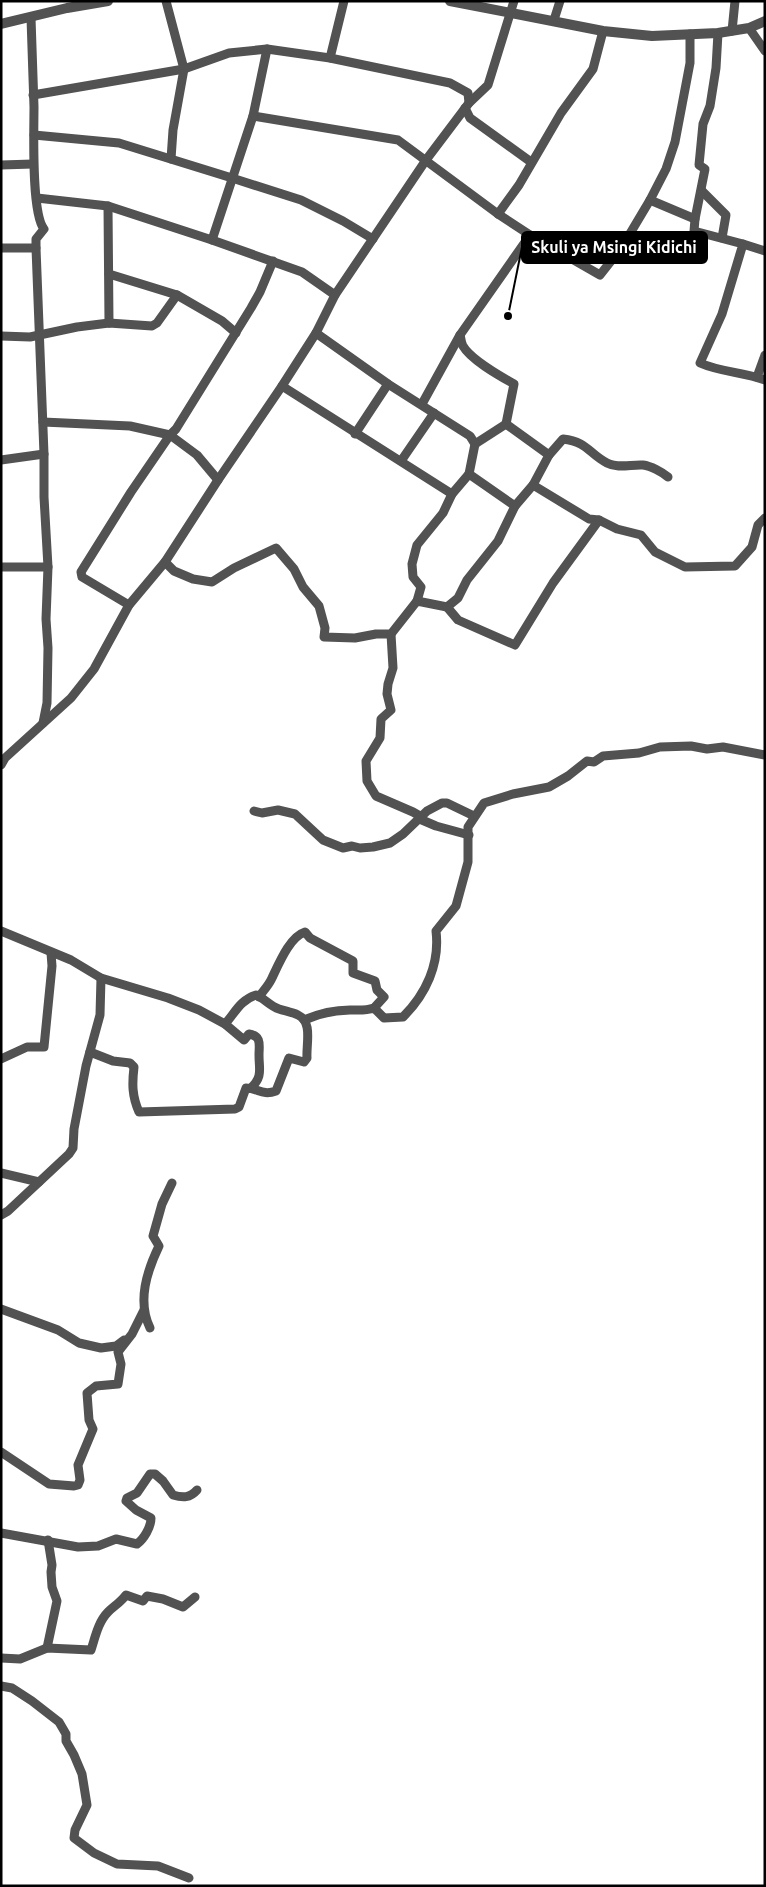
<svg xmlns="http://www.w3.org/2000/svg" width="766" height="1887" viewBox="0 0 766 1887" font-family="Ubuntu,sans-serif">
	<rect width="100%" height="100%" fill="#fff"/>
	<g fill="none" stroke-linecap="round" stroke-linejoin="round">
		<!-- minor -->
		<g stroke="#525252" stroke-width="9">
			<polyline points="166,1 184,69 173,130 171,159"/>
			<path d="M31,18C32,47 33,77 34,107C34,130 31,213 44,229L36,239V248L44,454V497L48,567L46,619L48,648L47,703L43,723"/>
			<polyline points="554,20 560,1"/>
			<polyline points="749,28 765,51"/>
			<polyline points="732,31 735,1"/>
			<polyline points="330,58 344,1"/>
			<polyline points="33,95 184,69 229,53 267,49 330,58 450,83 468,93 469,103"/>
			<polyline points="465,108 470,118 531,162"/>
			<path d="M253,116L398,140L498,214L530,235L600,275L622,247L650,200L695,219L694,231L743,244L722,314L700,363C720,372 743,372 765,380"/>
			<polyline points="34,135 119,143 232,178 301,200 343,221 373,239"/>
			<polyline points="1,165 33,164"/>
			<polyline points="702,191 726,215 722,238"/>
			<polyline points="37,198 108,206 212,240 302,272 335,295"/>
			<polyline points="650,200 666,169 675,142 690,63 690,34"/>
			<polyline points="108,206 109,323"/>
			<polyline points="498,214 519,185 561,113 593,69 603,31"/>
			<polyline points="695,219 705,169 699,165 703,124 710,106 716,68 718,33"/>
			<polyline points="212,240 253,116 267,49"/>
			<polyline points="743,244 765,251"/>
			<polyline points="1,248 36,248"/>
			<polyline points="109,274 177,295"/>
			<path d="M460,335C461,338 461,343 463,346C471,360 500,376 514,384L506,424L549,455L563,439C588,442 588,453 607,463C618,469 632,464 643,465C651,466 662,472 668,477"/>
			<polyline points="1,336 30,337 77,327 109,323 152,326 157,323 177,295 222,321 236,333"/>
			<polyline points="757,377 765,355"/>
			<polyline points="282,386 452,494"/>
			<polyline points="422,404 460,335 530,235"/>
			<polyline points="43,422 130,426 170,435 197,455 218,480"/>
			<polyline points="355,434 388,384"/>
			<polyline points="475,444 506,424"/>
			<polyline points="1,460 44,454"/>
			<polyline points="401,461 434,413"/>
			<polyline points="533,485 549,455"/>
			<polyline points="515,506 533,485 589,519 599,520 617,529 641,535 655,552 685,567 735,566 752,547 758,525 765,518"/>
			<polyline points="165,562 174,571 193,579 212,582 234,568 276,548 294,569 303,587 319,606 325,628 324,637 355,638 376,634 391,634 417,601 447,607 458,598 467,580 498,541 515,506 469,474 475,444 470,436 388,384 316,333"/>
			<polyline points="1,567 48,567"/>
			<polyline points="417,601 421,587 413,577 412,564 417,545 443,513 452,494 469,474"/>
			<polyline points="129,605 82,577 81,572 131,492 170,435 176,429 251,308 260,292 273,261"/>
			<polyline points="447,607 458,620 515,645 553,583 599,520"/>
			<polyline points="391,634 393,668 388,684 387,694 391,710 381,719 380,738 366,761 367,781 376,796 413,812 420,816 422,820 436,826 469,835"/>
			<polyline points="1,765 5,758 71,698 94,669 129,605 165,562 218,480 282,386 316,333 335,295 426,160 469,103 488,85 514,1"/>
			<polyline points="254,811 262,813 278,810 295,814 323,840 343,848 352,846 360,848 373,847 390,843 403,834 427,811 442,803 447,803 474,816"/>
			<path d="M1,931L71,960L101,978L168,998L199,1010L225,1024L244,1040L249,1034C262,1036 259,1045 259,1055C259,1070 263,1076 251,1088"/>
			<path d="M259,997C263,991 268,986 271,980C278,966 289,937 305,932L310,938L353,961V973L375,981L377,990L384,997L374,1008"/>
			<path d="M304,1020C318,1014 335,1010 350,1010C358,1010 365,1011 374,1008L384,1018L403,1017C426,994 440,964 436,931L456,906L468,862V827L484,803L513,794L549,787L568,776L587,761L594,762L603,756L639,753L660,747L691,746L707,749L723,747L765,755"/>
			<path d="M90,1052L113,1061L130,1063L134,1067C132,1084 132,1096 139,1112L235,1109L239,1107L246,1088C258,1088 262,1096 276,1091L289,1058L304,1062L307,1058C306,1044 313,1022 298,1015C292,1012 285,1011 279,1009C270,1006 264,998 256,995C240,1000 235,1013 225,1024"/>
			<polyline points="1,1059 27,1047 44,1047 52,966 51,953"/>
			<polyline points="1,1173 39,1182"/>
			<polyline points="1,1215 8,1211 69,1154 73,1148 74,1129 86,1066 100,1015 101,978"/>
			<polyline points="1,1309 58,1330 79,1343 101,1348 116,1346 124,1340"/>
			<path d="M150,1328C137,1301 147,1271 159,1246L153,1236L162,1204L172,1183"/>
			<polyline points="1,1452 49,1484 74,1486 78,1485 80,1480 78,1465 93,1429 89,1420 87,1393 96,1386 118,1384 121,1364 118,1352 132,1334 144,1310"/>
			<path d="M1,1533L78,1547L98,1546L116,1539L137,1544C144,1539 151,1527 151,1518L136,1510L126,1501L127,1498L137,1493L150,1474H155L163,1481L173,1495C183,1498 190,1498 197,1490"/>
			<polyline points="47,1648 57,1601 52,1587 51,1572 52,1565 48,1540"/>
			<path d="M1,1658L20,1659L47,1648L91,1650C95,1638 98,1622 108,1612C114,1606 120,1603 126,1595L143,1601L147,1596L163,1599L183,1607L195,1597"/>
			<polyline points="1,1686 12,1688 32,1701 59,1722 66,1734 66,1741 74,1755 82,1774 87,1805 75,1830 74,1838 94,1853 117,1864 158,1866 189,1878"/>
		</g>
		<!-- tertiary -->
		<g stroke="#525252" stroke-width="10">
			<polyline points="450,1 603,31 652,36 718,33 749,28 765,21"/>
			<polyline points="1,24 67,8 108,1"/>
		</g>
	</g>
	<!-- callouts -->
	<path fill="none" stroke="#000" stroke-width="2" d="M508 316L522 247"/>
	<circle fill="#000" stroke="#fff" stroke-width="2" cx="508" cy="316" r="5"/>
	<rect fill="#000" stroke="#000" stroke-width="2" x="522" y="232" width="185" height="31" rx="5"/>
	<g font-size="16" text-anchor="middle" font-weight="bold" fill="#fff">
		<text x="614" y="253">Skuli ya Msingi Kidichi</text>
	</g>
	<!-- border -->
	<rect width="766" height="1887" fill="none" stroke="#000000" stroke-width="5"/>
</svg>
